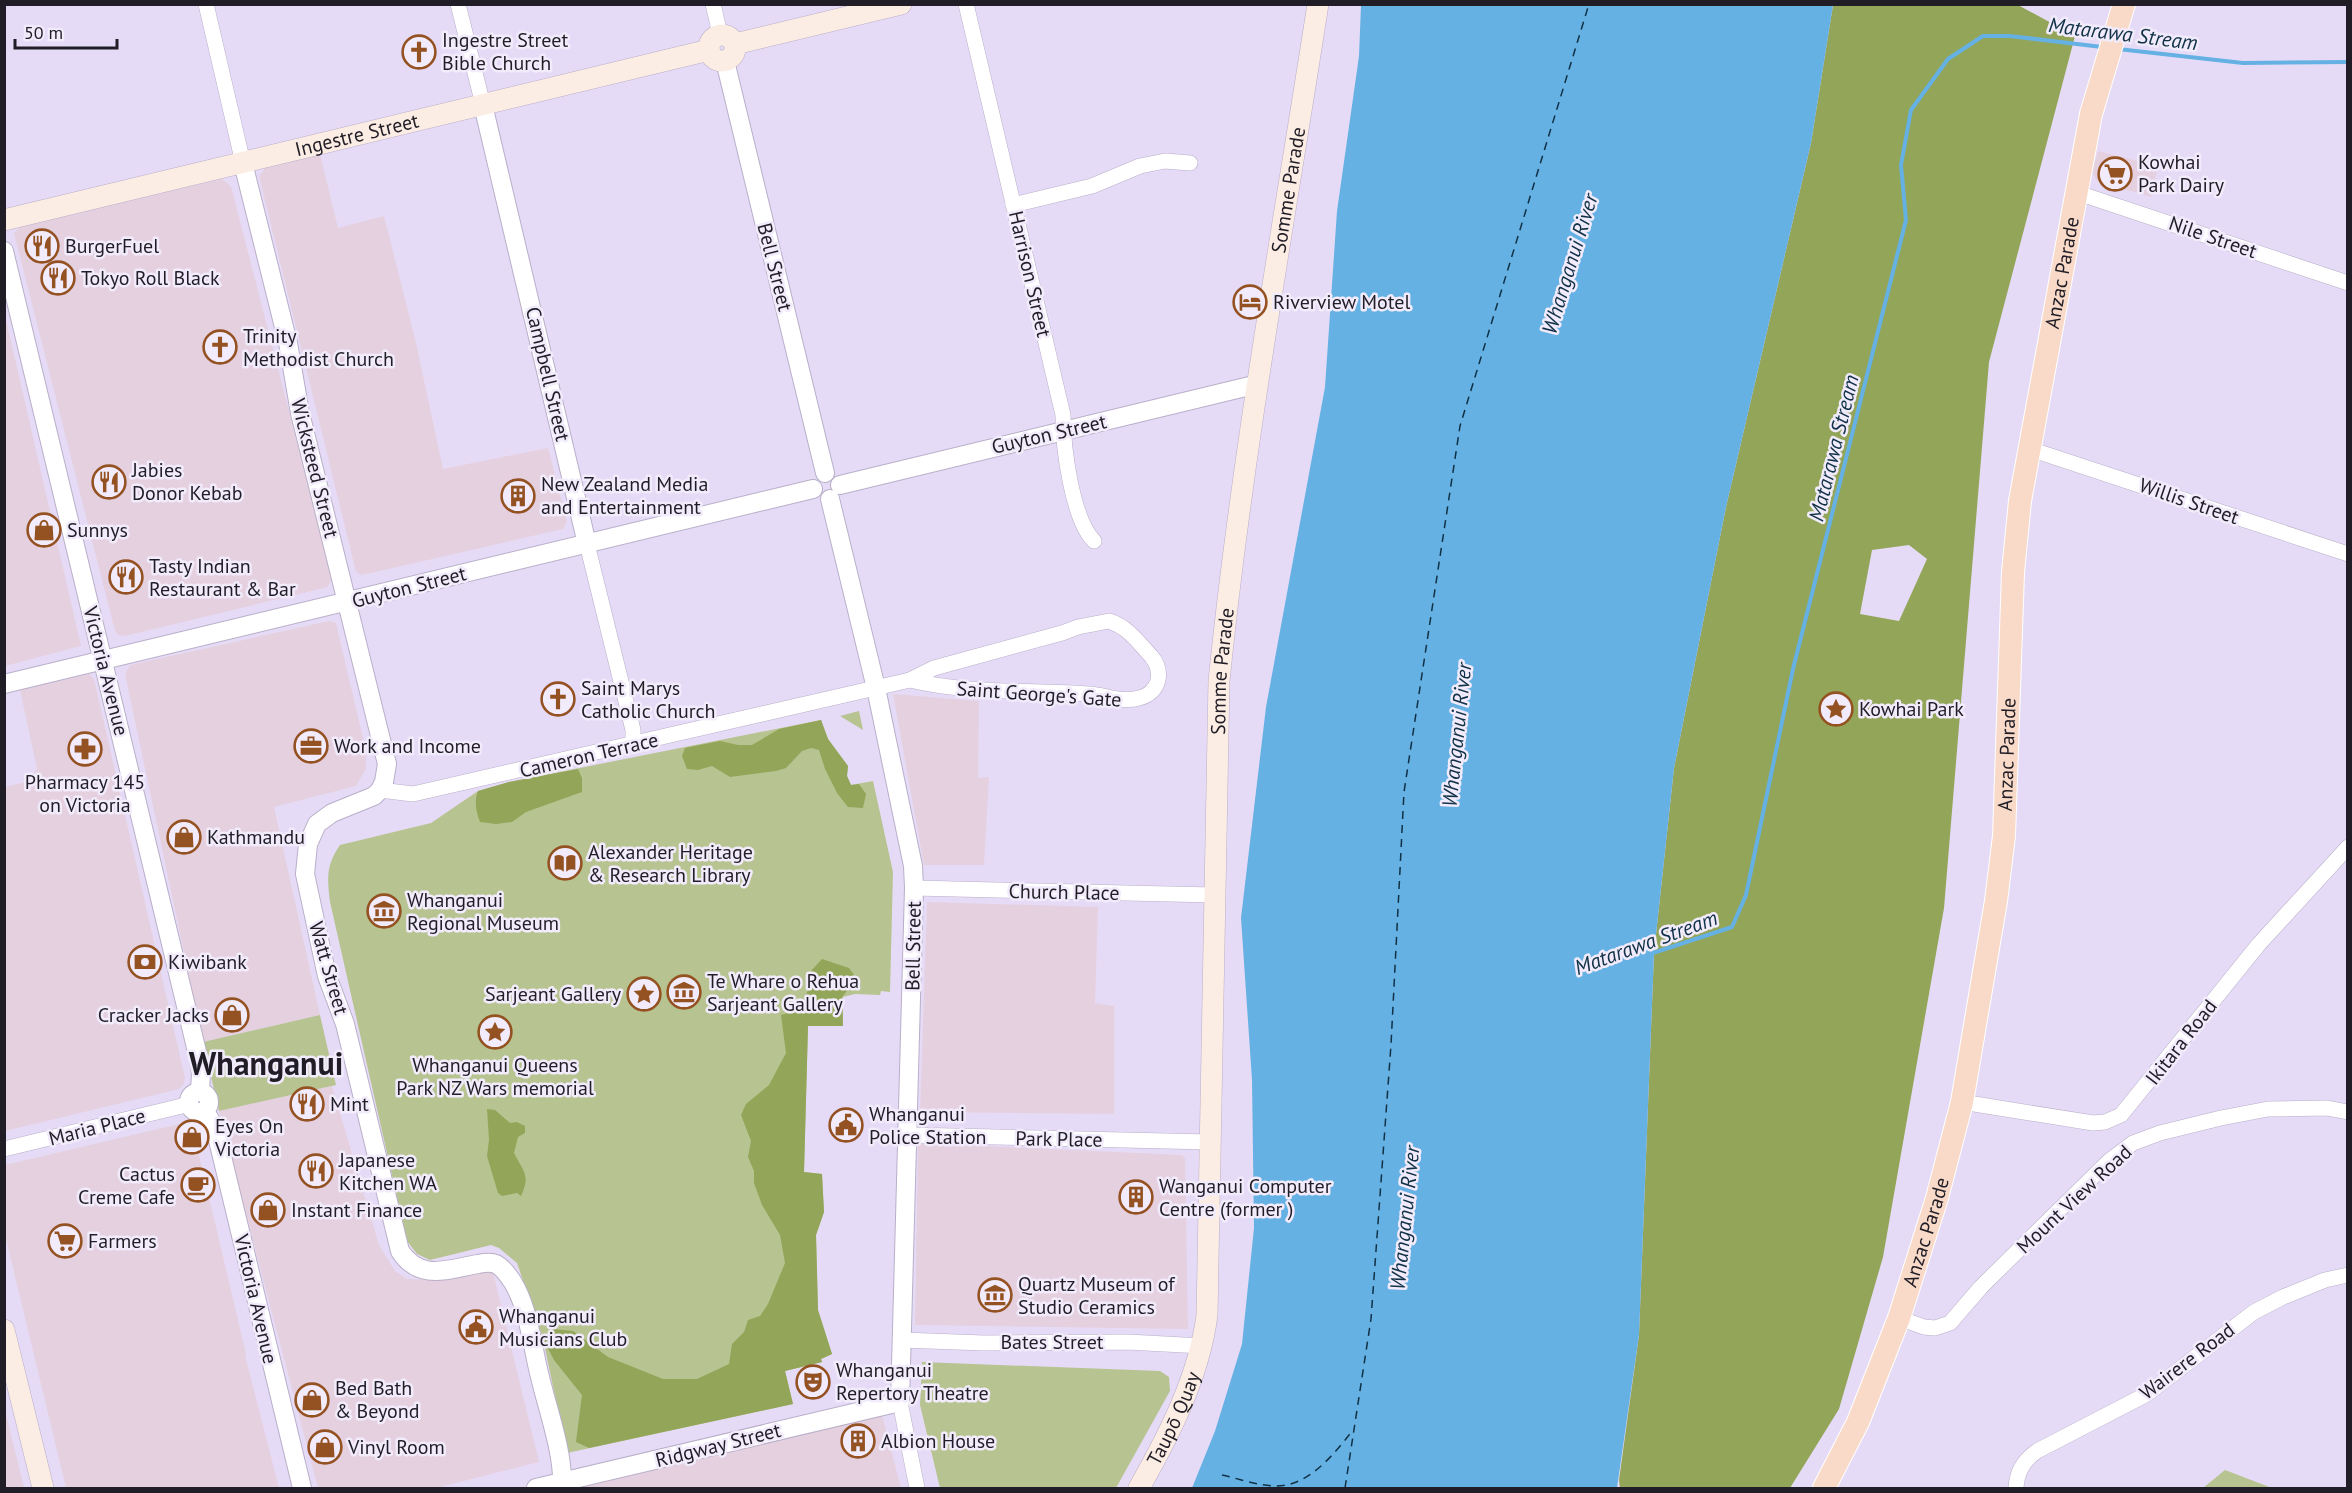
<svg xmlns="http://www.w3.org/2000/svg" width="2352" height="1493" viewBox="0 0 2352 1493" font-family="'PT Sans',sans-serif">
	<rect width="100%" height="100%" fill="#e6dbf6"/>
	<!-- commercial -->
	<g fill="#e5d0df">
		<polygon points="2098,151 2158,166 2151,197 2097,181 2092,172"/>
		<polygon points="320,154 338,228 384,216 416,343 443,469 548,448 567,522 563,529 362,575 356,572 259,176 267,166"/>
		<polygon points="222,179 231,186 332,578 328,587 125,636 118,635 115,631 14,233 22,225"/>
		<polygon points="4,311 81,646 5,666 4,666"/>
		<polygon points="329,621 336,623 366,751 366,769 356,786 274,807 320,1015 203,1042 125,674 130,665"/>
		<polygon points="89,674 94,679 185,1078 183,1085 179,1089 5,1131 5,787 30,781 31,776 37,769 20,690"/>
		<polygon points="893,694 979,701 978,778 989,777 984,865 924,865"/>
		<polygon points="927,902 1098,907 1095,1003 1114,1006 1114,1114 920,1112"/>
		<polygon points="332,1086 379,1245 395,1271 407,1279 448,1280 492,1268 539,1462 436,1488 318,1488 219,1111"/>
		<polygon points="192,1121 197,1141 196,1142 246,1354 245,1355 279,1488 66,1488 5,1235 5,1165"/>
		<polygon points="918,1143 1182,1155 1185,1158 1188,1329 915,1325"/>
		<polygon points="4,1410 5,1410 24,1488 5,1488"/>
		<polygon points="881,1411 901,1488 575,1488"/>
	</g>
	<!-- green -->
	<g fill="#b7c491">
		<polygon points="859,711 863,730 840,716"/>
		<path d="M821,720L828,739L848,766L847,776L851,785L873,781L893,872L890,992L881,991L880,995L855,994L843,997V1026H808L804,1172L822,1174L824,1212L816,1235L818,1310L832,1354L821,1359L822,1362L785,1371L793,1404L567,1453L543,1339L517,1263L499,1248L491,1245L430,1260L417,1254L407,1241L330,902C327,878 326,865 340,845L431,823L478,791L509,782Z"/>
		<polygon points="320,1015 336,1085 219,1111 203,1042"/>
		<polygon points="922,1362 1160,1371 1169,1377 1170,1391 1116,1488 940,1488 920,1405"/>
		<polygon points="2225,1470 2272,1488 2203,1488"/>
	</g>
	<!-- forest -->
	<g fill="#93a558" fill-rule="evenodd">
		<path d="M1833,5H2018L2075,36L1989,362L1944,908L1883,1257L1839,1409L1790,1488H1620L1619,1480L1639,1335L1654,953L1674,768L1726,507L1811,143ZM1909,545L1927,559L1899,621L1860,614L1872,550Z"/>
		<polygon points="821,720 828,739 848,766 847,776 851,785 859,784 866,794 863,808 848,807 837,793 825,769 819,750 811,748 802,751 786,768 776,771 730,777 712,766 698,770 687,769 682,756 685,748 720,741 738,745 752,745 779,729"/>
		<path d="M578,769L582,778V792L526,812L512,822L496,824L480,822C476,811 474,802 478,791L509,782Z"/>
		<polygon points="822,959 849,968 855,976 852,985 842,997 843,1026 808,1026 804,1172 822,1174 824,1212 816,1235 818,1310 832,1354 821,1359 822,1362 785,1371 793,1404 589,1448 576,1442 582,1395 554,1360 543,1339 553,1329 573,1331 608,1357 663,1379 697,1379 729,1364 732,1344 744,1332 748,1320 760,1316 768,1304 785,1263 780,1235 762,1205 754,1183 754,1171 748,1157 751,1141 741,1115 746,1104 769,1085 786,1053 781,1015 795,1011 804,1000 808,990 810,972"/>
		<path d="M487,1109L495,1110L510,1123L517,1122L525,1126V1133L518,1137L514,1153C523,1171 531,1175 521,1196L517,1193L502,1196L498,1193L487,1156L489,1140Z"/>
	</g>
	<!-- water -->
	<polygon fill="#66b1e3" points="1361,5 1833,5 1811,143 1726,507 1674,768 1654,953 1639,1335 1617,1488 1192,1488 1215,1431 1242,1344 1254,1228 1252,1080 1241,918 1266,707 1325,387 1337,211 1359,56"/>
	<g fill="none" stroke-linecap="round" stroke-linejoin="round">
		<!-- stream -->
		<g stroke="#66b1e3" stroke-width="4">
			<polyline points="2118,49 2243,63 2348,62"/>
			<polyline points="1650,954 1732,927 1746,895 1793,669 1906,220 1901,165 1911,110 1948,59 1983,36 2010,36 2102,47"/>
		</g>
		<!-- ferry -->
		<g stroke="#103146" stroke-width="1.5" stroke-dasharray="8 6" stroke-linecap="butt">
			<path d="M1222,1475C1240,1479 1259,1486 1277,1486C1309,1486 1335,1453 1353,1430"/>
			<polyline points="1345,1488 1371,1319 1391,1045 1404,792 1460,426 1589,4"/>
		</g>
		<defs>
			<g id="minor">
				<polyline points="206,4 243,163"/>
				<polyline points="458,4 483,105"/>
				<polyline points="713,4 720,34"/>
				<path d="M966,4L1063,415C1063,447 1072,519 1094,541"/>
				<polyline points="2078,193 2348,283"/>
				<polyline points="1013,205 1092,186 1140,166 1165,161 1190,163"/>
				<polyline points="2030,449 2348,554"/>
				<polyline points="587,544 633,730 633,744"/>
				<path d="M1109,621C1128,627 1138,642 1151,656C1164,671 1160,693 1139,698C1121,703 1106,695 1089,694C1030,690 968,694 910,680L934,668L1062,633L1078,627Z"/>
				<polyline points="380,790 413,794 910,680"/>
				<polyline points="914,888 1214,895"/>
				<polyline points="1962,1102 2093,1123 2105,1122 2121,1115 2259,944 2348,847"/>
				<polyline points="909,1135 1210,1142"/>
				<polyline points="4,1149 190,1104"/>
				<polyline points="1899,1318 1924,1327 1935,1328 1950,1323 1981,1287 2109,1161 2133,1143 2160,1133 2221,1118 2268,1109 2327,1108 2348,1112"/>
				<polyline points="902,1340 984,1343 1128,1342 1202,1346"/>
				<polyline points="900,1402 917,1488"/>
				<path d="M2016,1488C2017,1472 2023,1461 2037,1451L2147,1394L2254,1312L2283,1297L2325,1280L2348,1275"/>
			</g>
			<g id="tertiary">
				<polyline points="725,61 825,473"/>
				<polyline points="483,105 587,544"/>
				<path d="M243,163L288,343L300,413L387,764L384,782L380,790L374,796L332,813L317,824L308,844L305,874L327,976L345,1024L400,1251C420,1282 448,1269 478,1264C483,1263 491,1262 496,1264C502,1267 508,1275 512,1281C529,1308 532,1346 540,1377C548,1411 564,1454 562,1488"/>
				<polyline points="4,251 199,1060 201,1073 200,1092"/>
				<polyline points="840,485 1258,384"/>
				<polyline points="4,684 813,489"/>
				<circle cx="199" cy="1102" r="10"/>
				<polyline points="205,1111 215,1128 218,1140 302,1488"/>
				<polyline points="536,1488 900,1402 914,888 913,866 876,688 830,499"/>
			</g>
			<g id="secondary">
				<circle cx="722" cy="48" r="13"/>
				<polyline points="735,44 901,4"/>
				<path id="s1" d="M4,220L709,50"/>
				<polyline points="4,1330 43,1488"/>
				<path id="s2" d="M1139,1488C1169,1435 1199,1377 1207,1315L1219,681C1242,454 1283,229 1318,4"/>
			</g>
			<g id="primary">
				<path id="s3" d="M1824,1488L1858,1422L1899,1318L1937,1198L1962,1102L1996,901L2004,836L2013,572L2020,501L2091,114L2124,4"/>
			</g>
		</defs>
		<!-- minor casing -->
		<use href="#minor" stroke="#b9afc9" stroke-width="16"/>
		<!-- tertiary casing -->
		<use href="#tertiary" stroke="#b9afc9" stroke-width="20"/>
		<!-- secondary casing -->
		<use href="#secondary" stroke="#b9afc9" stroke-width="22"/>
		<!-- primary casing -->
		<use href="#primary" stroke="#fff" stroke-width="24"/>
		<!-- minor -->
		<use href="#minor" stroke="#fff" stroke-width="15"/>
		<!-- tertiary -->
		<use href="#tertiary" stroke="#fff" stroke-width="18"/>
		<!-- secondary -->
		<use href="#secondary" stroke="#fcede4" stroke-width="21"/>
		<!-- primary -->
		<use href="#primary" stroke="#f9dac8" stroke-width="22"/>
	</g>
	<!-- icons -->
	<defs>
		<symbol id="church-ring" viewBox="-11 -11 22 22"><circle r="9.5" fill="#f1ebfb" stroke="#945122" stroke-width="1.5"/><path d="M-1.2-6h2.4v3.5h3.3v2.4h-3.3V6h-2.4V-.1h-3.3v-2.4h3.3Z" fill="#945122"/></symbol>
		<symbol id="supermarket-ring" viewBox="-11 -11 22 22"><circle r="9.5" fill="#f1ebfb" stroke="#945122" stroke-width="1.5"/><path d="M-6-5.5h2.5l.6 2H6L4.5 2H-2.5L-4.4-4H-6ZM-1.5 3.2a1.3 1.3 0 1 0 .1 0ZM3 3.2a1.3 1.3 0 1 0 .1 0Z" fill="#945122"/></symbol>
		<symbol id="restaurant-ring" viewBox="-11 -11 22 22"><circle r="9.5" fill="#f1ebfb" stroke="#945122" stroke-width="1.5"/><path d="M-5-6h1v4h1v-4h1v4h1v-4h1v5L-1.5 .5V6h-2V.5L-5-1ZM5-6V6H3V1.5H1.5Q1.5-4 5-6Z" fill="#945122"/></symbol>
		<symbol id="hotel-ring" viewBox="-11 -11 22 22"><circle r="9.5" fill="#f1ebfb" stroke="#945122" stroke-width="1.5"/><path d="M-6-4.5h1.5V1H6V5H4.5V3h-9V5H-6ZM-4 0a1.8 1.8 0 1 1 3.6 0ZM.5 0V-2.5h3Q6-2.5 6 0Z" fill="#945122"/></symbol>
		<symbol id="building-ring" viewBox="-11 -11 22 22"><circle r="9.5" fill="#f1ebfb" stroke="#945122" stroke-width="1.5"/><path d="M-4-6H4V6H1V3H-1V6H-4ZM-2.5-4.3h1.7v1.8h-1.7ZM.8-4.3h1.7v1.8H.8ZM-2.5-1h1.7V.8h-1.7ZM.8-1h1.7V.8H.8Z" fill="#945122"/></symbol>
		<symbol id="shop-ring" viewBox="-11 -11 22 22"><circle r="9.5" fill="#f1ebfb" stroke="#945122" stroke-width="1.5"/><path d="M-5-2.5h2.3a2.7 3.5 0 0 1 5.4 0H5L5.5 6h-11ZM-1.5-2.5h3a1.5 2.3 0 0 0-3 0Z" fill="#945122"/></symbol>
		<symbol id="sight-ring" viewBox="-11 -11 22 22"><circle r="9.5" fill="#f1ebfb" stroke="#945122" stroke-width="1.5"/><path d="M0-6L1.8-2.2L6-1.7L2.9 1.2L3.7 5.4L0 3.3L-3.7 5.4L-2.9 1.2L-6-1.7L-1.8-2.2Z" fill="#945122"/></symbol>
		<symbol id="office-ring" viewBox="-11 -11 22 22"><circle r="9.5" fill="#f1ebfb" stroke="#945122" stroke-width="1.5"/><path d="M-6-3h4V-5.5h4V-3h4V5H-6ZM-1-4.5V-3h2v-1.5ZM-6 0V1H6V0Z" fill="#945122"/></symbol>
		<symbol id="pharmacy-ring" viewBox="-11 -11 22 22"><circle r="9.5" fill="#f1ebfb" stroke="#945122" stroke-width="1.5"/><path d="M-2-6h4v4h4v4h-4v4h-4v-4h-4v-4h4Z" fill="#945122"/></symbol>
		<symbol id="library-ring" viewBox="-11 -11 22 22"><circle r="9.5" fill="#f1ebfb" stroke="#945122" stroke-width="1.5"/><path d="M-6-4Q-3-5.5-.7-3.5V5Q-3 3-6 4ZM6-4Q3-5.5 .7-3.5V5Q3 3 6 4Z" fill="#945122"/></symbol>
		<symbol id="museum-ring" viewBox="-11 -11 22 22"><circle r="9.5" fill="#f1ebfb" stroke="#945122" stroke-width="1.5"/><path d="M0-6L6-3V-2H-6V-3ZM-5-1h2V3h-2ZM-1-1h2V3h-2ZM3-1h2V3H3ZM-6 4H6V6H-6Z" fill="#945122"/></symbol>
		<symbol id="bank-ring" viewBox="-11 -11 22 22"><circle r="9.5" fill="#f1ebfb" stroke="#945122" stroke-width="1.5"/><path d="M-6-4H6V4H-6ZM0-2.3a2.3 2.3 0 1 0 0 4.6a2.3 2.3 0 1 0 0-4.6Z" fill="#945122"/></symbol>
		<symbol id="civic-ring" viewBox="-11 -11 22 22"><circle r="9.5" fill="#f1ebfb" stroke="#945122" stroke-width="1.5"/><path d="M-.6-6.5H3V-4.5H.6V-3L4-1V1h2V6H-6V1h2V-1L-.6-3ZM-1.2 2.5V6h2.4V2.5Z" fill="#945122"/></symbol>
		<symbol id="cafe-ring" viewBox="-11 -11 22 22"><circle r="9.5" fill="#f1ebfb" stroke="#945122" stroke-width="1.5"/><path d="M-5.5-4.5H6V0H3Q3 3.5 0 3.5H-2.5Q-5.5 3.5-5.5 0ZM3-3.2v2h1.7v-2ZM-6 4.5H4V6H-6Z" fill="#945122"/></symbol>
		<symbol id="theatre-ring" viewBox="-11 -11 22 22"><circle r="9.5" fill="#f1ebfb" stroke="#945122" stroke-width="1.5"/><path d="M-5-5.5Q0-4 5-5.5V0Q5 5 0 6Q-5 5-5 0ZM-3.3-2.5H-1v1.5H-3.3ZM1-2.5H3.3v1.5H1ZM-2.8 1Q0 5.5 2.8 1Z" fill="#945122"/></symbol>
	</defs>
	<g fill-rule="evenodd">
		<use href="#church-ring" x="400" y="33" width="38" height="38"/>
		<use href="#supermarket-ring" x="2096" y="155" width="38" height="38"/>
		<use href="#restaurant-ring" x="23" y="227" width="38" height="38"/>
		<use href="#restaurant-ring" x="39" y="259" width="38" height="38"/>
		<use href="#hotel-ring" x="1231" y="283" width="38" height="38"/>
		<use href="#church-ring" x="201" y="328" width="38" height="38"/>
		<use href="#restaurant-ring" x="90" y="463" width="38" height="38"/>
		<use href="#building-ring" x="499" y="477" width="38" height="38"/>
		<use href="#shop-ring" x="25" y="511" width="38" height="38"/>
		<use href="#restaurant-ring" x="107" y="558" width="38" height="38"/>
		<use href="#church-ring" x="539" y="680" width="38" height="38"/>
		<use href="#sight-ring" x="1817" y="690" width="38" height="38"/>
		<use href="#office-ring" x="292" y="727" width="38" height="38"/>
		<use href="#pharmacy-ring" x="66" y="730" width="38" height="38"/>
		<use href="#shop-ring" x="165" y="818" width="38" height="38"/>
		<use href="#library-ring" x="546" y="844" width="38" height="38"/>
		<use href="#museum-ring" x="365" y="892" width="38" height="38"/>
		<use href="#bank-ring" x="126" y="943" width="38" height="38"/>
		<use href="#museum-ring" x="665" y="973" width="38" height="38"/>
		<use href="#sight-ring" x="625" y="975" width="38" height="38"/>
		<use href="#shop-ring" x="213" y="996" width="38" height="38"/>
		<use href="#sight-ring" x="476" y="1013" width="38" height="38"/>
		<use href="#restaurant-ring" x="288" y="1085" width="38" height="38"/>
		<use href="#civic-ring" x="827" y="1106" width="38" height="38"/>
		<use href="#shop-ring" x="173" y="1118" width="38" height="38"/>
		<use href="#restaurant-ring" x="297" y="1152" width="38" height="38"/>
		<use href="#cafe-ring" x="179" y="1166" width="38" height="38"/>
		<use href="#building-ring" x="1117" y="1178" width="38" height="38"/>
		<use href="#shop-ring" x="249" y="1191" width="38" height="38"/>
		<use href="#supermarket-ring" x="46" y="1222" width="38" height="38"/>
		<use href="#museum-ring" x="976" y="1276" width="38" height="38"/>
		<use href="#civic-ring" x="457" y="1308" width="38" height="38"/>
		<use href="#theatre-ring" x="794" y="1363" width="38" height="38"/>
		<use href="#shop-ring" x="293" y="1381" width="38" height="38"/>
		<use href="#building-ring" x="839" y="1422" width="38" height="38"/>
		<use href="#shop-ring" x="306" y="1428" width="38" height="38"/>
	</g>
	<g text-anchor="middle" stroke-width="5" stroke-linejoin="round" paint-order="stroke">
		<!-- poi labels -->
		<g font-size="20" fill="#201d26" stroke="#f1ebfb" text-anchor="start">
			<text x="442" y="47">Ingestre Street<tspan x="442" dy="23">Bible Church</tspan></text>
			<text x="2138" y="169">Kowhai<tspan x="2138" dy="23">Park Dairy</tspan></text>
			<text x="65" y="253">BurgerFuel</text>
			<text x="81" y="285">Tokyo Roll Black</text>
			<text x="1273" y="309">Riverview Motel</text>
			<text x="243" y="343">Trinity<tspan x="243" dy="23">Methodist Church</tspan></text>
			<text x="132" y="477">Jabies<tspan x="132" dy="23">Donor Kebab</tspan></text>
			<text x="541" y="491">New Zealand Media<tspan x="541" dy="23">and Entertainment</tspan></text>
			<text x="67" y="537">Sunnys</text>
			<text x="149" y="573">Tasty Indian<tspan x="149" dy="23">Restaurant &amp; Bar</tspan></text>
			<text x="581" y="695">Saint Marys<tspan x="581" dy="23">Catholic Church</tspan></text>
			<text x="1859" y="716">Kowhai Park</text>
			<text x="334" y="753">Work and Income</text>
			<text x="85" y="789" text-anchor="middle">Pharmacy 145<tspan x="85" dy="23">on Victoria</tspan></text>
			<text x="207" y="844">Kathmandu</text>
			<text x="588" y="859">Alexander Heritage<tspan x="588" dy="23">&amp; Research Library</tspan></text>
			<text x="407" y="907">Whanganui<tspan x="407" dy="23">Regional Museum</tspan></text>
			<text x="168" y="969">Kiwibank</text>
			<text x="707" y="988">Te Whare o Rehua<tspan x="707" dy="23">Sarjeant Gallery</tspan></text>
			<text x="621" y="1001" text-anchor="end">Sarjeant Gallery</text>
			<text x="209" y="1022" text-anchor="end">Cracker Jacks</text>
			<text x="495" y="1072" text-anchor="middle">Whanganui Queens<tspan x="495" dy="23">Park NZ Wars memorial</tspan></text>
			<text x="330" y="1111">Mint</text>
			<text x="869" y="1121">Whanganui<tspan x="869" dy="23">Police Station</tspan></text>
			<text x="215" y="1133">Eyes On<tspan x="215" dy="23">Victoria</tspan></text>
			<text x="339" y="1167">Japanese<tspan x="339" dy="23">Kitchen WA</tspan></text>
			<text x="175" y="1181" text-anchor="end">Cactus<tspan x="175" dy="23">Creme Cafe</tspan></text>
			<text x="1159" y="1193">Wanganui Computer<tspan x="1159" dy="23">Centre (former )</tspan></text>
			<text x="291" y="1217">Instant Finance</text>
			<text x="88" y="1248">Farmers</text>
			<text x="1018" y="1291">Quartz Museum of<tspan x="1018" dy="23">Studio Ceramics</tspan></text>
			<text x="499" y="1323">Whanganui<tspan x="499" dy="23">Musicians Club</tspan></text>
			<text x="836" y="1377">Whanganui<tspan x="836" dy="23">Repertory Theatre</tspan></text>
			<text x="335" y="1395">Bed Bath<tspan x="335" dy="23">&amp; Beyond</tspan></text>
			<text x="881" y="1448">Albion House</text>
			<text x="348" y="1454">Vinyl Room</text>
		</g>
		<!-- street labels -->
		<g font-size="20" fill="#201d26" stroke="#f1ebfb">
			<text dy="7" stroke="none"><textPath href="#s1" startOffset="363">Ingestre Street</textPath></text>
			<text dy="7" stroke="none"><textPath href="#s2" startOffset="1317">Somme Parade</textPath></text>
			<text transform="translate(2213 237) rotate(19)" y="7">Nile Street</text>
			<text transform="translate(775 267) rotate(76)" y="7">Bell Street</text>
			<text dy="7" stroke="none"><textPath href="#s3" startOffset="1248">Anzac Parade</textPath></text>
			<text transform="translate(1030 274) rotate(77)" y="7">Harrison Street</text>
			<text transform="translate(548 374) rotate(77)" y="7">Campbell Street</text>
			<text transform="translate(1049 434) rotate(-13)" y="7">Guyton Street</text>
			<text transform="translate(315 468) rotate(76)" y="7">Wicksteed Street</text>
			<text transform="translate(2189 501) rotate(19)" y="7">Willis Street</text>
			<text transform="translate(409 587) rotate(-14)" y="7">Guyton Street</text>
			<text transform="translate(106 671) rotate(76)" y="7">Victoria Avenue</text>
			<text dy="7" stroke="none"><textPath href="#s2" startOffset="831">Somme Parade</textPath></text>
			<text transform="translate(1039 694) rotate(4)" y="7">Saint George's Gate</text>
			<text transform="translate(589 755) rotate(-13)" y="7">Cameron Terrace</text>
			<text dy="7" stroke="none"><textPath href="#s3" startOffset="762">Anzac Parade</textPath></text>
			<text transform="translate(1064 892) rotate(1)" y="7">Church Place</text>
			<text transform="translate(913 946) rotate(-89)" y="7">Bell Street</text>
			<text transform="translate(329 968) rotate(74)" y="7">Watt Street</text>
			<text transform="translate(2181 1042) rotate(-52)" y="7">Ikitara Road</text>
			<text transform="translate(97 1127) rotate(-14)" y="7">Maria Place</text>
			<text transform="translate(1059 1139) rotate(1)" y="7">Park Place</text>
			<text transform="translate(2074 1199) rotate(-43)" y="7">Mount View Road</text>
			<text dy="7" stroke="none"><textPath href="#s3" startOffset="276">Anzac Parade</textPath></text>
			<text transform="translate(256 1299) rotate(77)" y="7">Victoria Avenue</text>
			<text x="1052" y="1349">Bates Street</text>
			<text transform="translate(2187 1361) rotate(-37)" y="7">Wairere Road</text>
			<text dy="7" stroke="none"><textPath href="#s2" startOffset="78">Taupō Quay</textPath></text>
			<text transform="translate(718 1445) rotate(-14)" y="7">Ridgway Street</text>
		</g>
		<!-- water labels -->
		<g font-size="21" font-style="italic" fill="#103146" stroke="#f1ebfb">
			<text transform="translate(2123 34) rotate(7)" y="7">Matarawa Stream</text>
			<text transform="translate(1570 264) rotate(-73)" y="7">Whanganui River</text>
			<text transform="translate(1834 448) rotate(-76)" y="7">Matarawa Stream</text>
			<text transform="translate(1457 735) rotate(-84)" y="7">Whanganui River</text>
			<text transform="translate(1646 943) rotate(-20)" y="7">Matarawa Stream</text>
			<text transform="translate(1405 1218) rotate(-84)" y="7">Whanganui River</text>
		</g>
		<!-- town labels -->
		<g font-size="32" font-weight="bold" fill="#201d26" stroke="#f1ebfb">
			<text x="266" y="1075">Whanganui</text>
		</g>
	</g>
	<!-- border -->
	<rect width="2352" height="1493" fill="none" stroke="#201d26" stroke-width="12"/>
	<!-- scale -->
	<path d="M15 39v9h102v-9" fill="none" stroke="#201d26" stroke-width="3"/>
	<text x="24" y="39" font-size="18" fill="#201d26" stroke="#f1ebfb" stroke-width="4.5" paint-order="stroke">50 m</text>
</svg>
